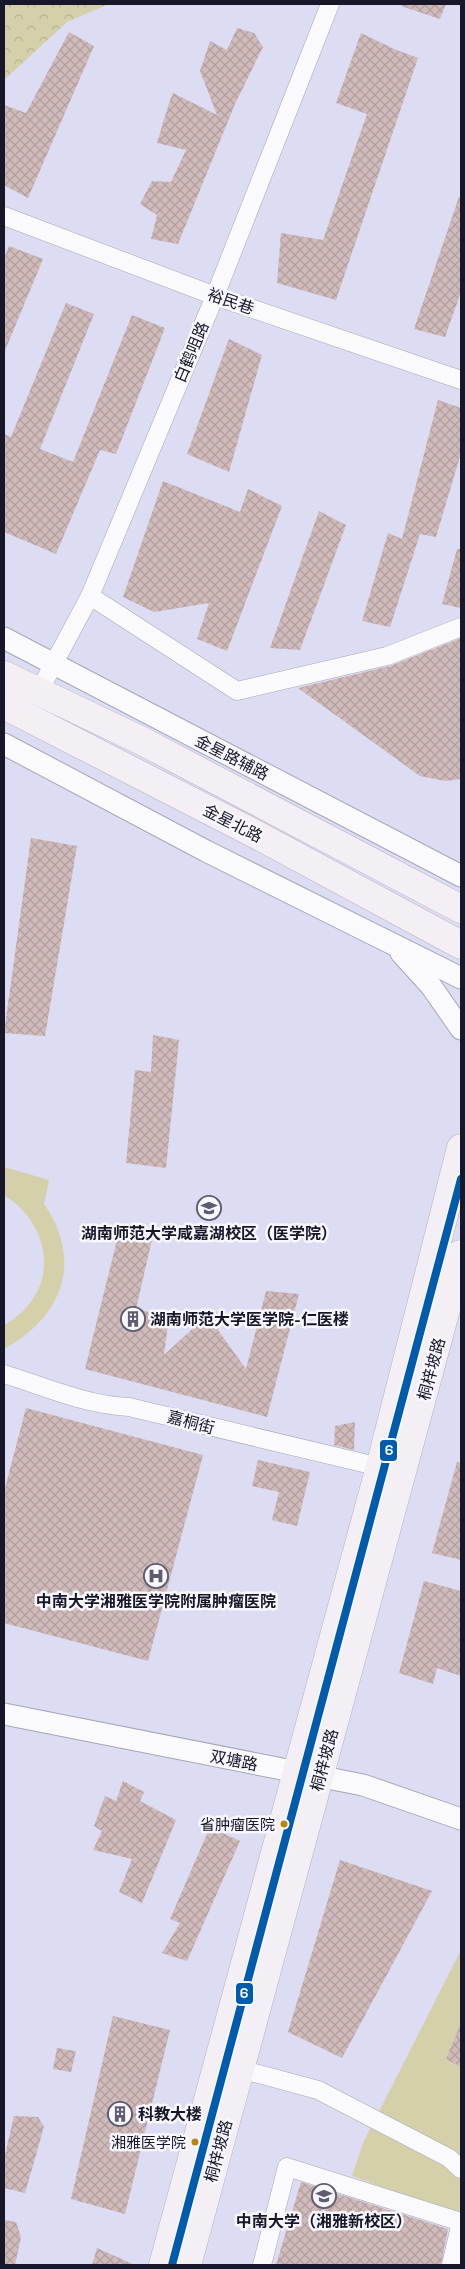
<svg xmlns="http://www.w3.org/2000/svg" width="465" height="2269" viewBox="0 0 465 2269" font-family="'Space Grotesk','Noto Sans SC',sans-serif">
	<defs>
		<pattern id="park-crowns" width="20" height="18" patternUnits="userSpaceOnUse" patternTransform="scale(1.25)"><rect width="20" height="18" fill="#d4d1aa"/><path d="M2 6a3 3 0 1 1 6 0M12 15a3 3 0 1 1 6 0" fill="none" stroke="#b5b392"/></pattern>
		<pattern id="building-cross-hatch" width="8" height="8" patternUnits="userSpaceOnUse" patternTransform="scale(1.25)"><rect width="8" height="8" fill="#d0baba"/><path d="M0 0l8 8M0 8l8-8" fill="none" stroke="#b29fa0"/></pattern>
	</defs>
	<rect width="100%" height="100%" fill="#dcdcf2"/>
	<!-- park -->
	<polygon fill="url(#park-crowns)" points="4,4 109,4 67,22 4,80"/>
	<!-- pitch -->
	<g fill="#d4d1aa">
		<path d="M4,1167L49,1180L44,1204C84,1262 62,1317 4,1349V1325C60,1294 55,1227 4,1195Z"/>
		<polygon points="461,1950 461,2216 352,2176 363,2143"/>
	</g>
	<!-- building -->
	<g fill="url(#building-cross-hatch)">
		<polygon points="401,4 446,4 440,19 401,6"/>
		<polygon points="237,28 254,33 263,47 235,104 178,244 151,239 157,215 140,204 152,181 171,182 186,150 157,143 169,103 173,93 217,115 200,71 210,41 227,50"/>
		<polygon points="69,32 94,46 28,198 4,185 4,105 26,113"/>
		<polygon points="361,33 394,49 418,58 336,300 277,283 281,233 323,240 367,114 336,103"/>
		<polygon points="459,197 461,198 461,292 445,337 414,329"/>
		<polygon points="9,246 43,259 4,353 4,258"/>
		<polygon points="66,303 94,314 40,449 73,462 132,315 165,328 116,454 100,450 56,554 4,532 4,434 11,437"/>
		<polygon points="229,339 262,355 229,472 187,454"/>
		<polygon points="438,400 461,408 461,453 436,537 420,534 390,627 362,621 388,533 402,539"/>
		<polygon points="163,481 240,512 248,489 282,506 227,651 197,639 209,603 154,612 123,597"/>
		<polygon points="319,511 346,525 300,650 270,648"/>
		<polygon points="457,549 461,549 461,608 442,604"/>
		<polygon points="461,638 461,779 445,781 420,776 298,688 390,666"/>
		<polygon points="31,838 77,846 45,1036 4,1033"/>
		<polygon points="153,1035 179,1040 166,1168 126,1163 135,1070 151,1072"/>
		<polygon points="121,1224 153,1235 136,1309 169,1317 164,1355 201,1321 205,1310 222,1314 218,1330 246,1369 266,1291 299,1294 267,1417 85,1369"/>
		<polygon points="26,1408 203,1455 148,1661 4,1623 4,1492"/>
		<polygon points="355,1422 354,1450 334,1445 335,1426"/>
		<polygon points="258,1460 310,1472 297,1526 272,1520 279,1492 252,1486"/>
		<polygon points="457,1462 461,1463 461,1560 432,1553"/>
		<polygon points="424,1581 461,1591 461,1676 437,1668 433,1684 399,1673"/>
		<polygon points="123,1781 144,1792 140,1801 176,1820 142,1903 119,1892 132,1859 93,1850 102,1831 94,1826 105,1796 116,1801"/>
		<polygon points="210,1827 240,1841 187,1961 162,1953 180,1923 170,1919"/>
		<polygon points="340,1860 432,1891 342,2058 288,2032"/>
		<polygon points="113,2016 170,2030 125,2214 71,2199"/>
		<polygon points="461,2023 461,2067 446,2059"/>
		<polygon points="57,2048 76,2051 71,2072 53,2069"/>
		<polygon points="14,2116 38,2117 44,2127 25,2193 4,2188 4,2159"/>
		<polygon points="301,2182 448,2229 441,2265 276,2265"/>
		<polygon points="4,2220 16,2222 21,2237 15,2265 4,2265"/>
		<polygon points="97,2248 135,2265 92,2265"/>
	</g>
	<g fill="none" stroke-linecap="round" stroke-linejoin="round">
		<defs>
			<g id="minor">
				<polyline points="4,216 215,296 461,380"/>
				<polyline points="90,596 237,691 387,656 461,627"/>
				<polyline points="38,693 90,596 215,296 330,4"/>
				<path d="M4,1374C46,1387 85,1405 129,1407L380,1467"/>
				<polyline points="240,2069 318,2090 449,2158 461,2169"/>
				<polyline points="262,2265 287,2167 461,2222 451,2265"/>
			</g>
			<g id="tertiary">
				<polyline points="4,638 461,876"/>
				<polyline points="4,744 206,851 461,978"/>
				<polyline points="401,953 431,986 461,1029"/>
				<polyline points="4,1714 363,1785 461,1819"/>
			</g>
			<g id="primary">
				<polyline points="4,675 142,741 461,909"/>
				<polyline points="4,705 257,835 461,945"/>
				<polyline points="163,2265 380,1467 461,1148"/>
				<polyline points="187,2265 461,1254"/>
			</g>
		</defs>
		<!-- minor casing -->
		<use href="#minor" stroke="#a6a6b9" stroke-width="19"/>
		<!-- tertiary casing -->
		<use href="#tertiary" stroke="#a6a6b9" stroke-width="23"/>
		<!-- primary casing -->
		<use href="#primary" stroke="#b8b0bf" stroke-width="29"/>
		<!-- minor -->
		<use href="#minor" stroke="#fafafd" stroke-width="18"/>
		<!-- tertiary -->
		<use href="#tertiary" stroke="#fafafd" stroke-width="21"/>
		<!-- primary -->
		<use href="#primary" stroke="#f4eff5" stroke-width="28"/>
		<defs>
			<polyline id="metro-1" points="172,2265 461,1179"/>
		</defs>
		<!-- metro-1 casing -->
		<use href="#metro-1" stroke="#f7f7fd" stroke-width="11"/>
		<!-- metro-1 -->
		<use href="#metro-1" stroke="#005bac" stroke-width="8"/>
	</g>
	<!-- icons -->
	<defs>
		<symbol id="university-ring" viewBox="-11 -11 22 22"><circle r="9.5" fill="#f7f7fd" stroke="#5d5c70" stroke-width="1.5"/><path d="M0-5L7-2L0 1L-7-2ZM-4 1L0 2.5L4 1V4Q0 6-4 4Z" fill="#5d5c70"/></symbol>
		<symbol id="building-ring" viewBox="-11 -11 22 22"><circle r="9.5" fill="#f7f7fd" stroke="#5d5c70" stroke-width="1.5"/><path d="M-4-6H4V6H1V3H-1V6H-4ZM-2.5-4.3h1.7v1.8h-1.7ZM.8-4.3h1.7v1.8H.8ZM-2.5-1h1.7V.8h-1.7ZM.8-1h1.7V.8H.8Z" fill="#5d5c70"/></symbol>
		<symbol id="hospital-ring" viewBox="-11 -11 22 22"><circle r="9.5" fill="#f7f7fd" stroke="#5d5c70" stroke-width="1.5"/><path d="M-5-5h3v3.5h4V-5h3V5h-3V1.5h-4V5h-3Z" fill="#5d5c70"/></symbol>
	</defs>
	<g fill-rule="evenodd">
		<use href="#university-ring" x="195" y="1194" width="28" height="28"/>
		<use href="#building-ring" x="119" y="1305" width="28" height="28"/>
		<use href="#hospital-ring" x="142" y="1562" width="28" height="28"/>
		<use href="#building-ring" x="106" y="2100" width="28" height="28"/>
		<use href="#university-ring" x="310" y="2182" width="28" height="28"/>
	</g>
	<!-- markers -->
	<g fill="#bf820a" stroke="#f7f7fd" stroke-width="2">
		<circle cx="284" cy="1824" r="4.5"/>
		<circle cx="195" cy="2142" r="4.5"/>
	</g>
	<g text-anchor="middle" stroke-width="5" stroke-linejoin="round" paint-order="stroke">
		<!-- bus labels -->
		<g font-size="15" fill="#18172a" stroke="#f7f7fd" text-anchor="end">
			<text x="275" y="1830">省肿瘤医院</text>
			<text x="186" y="2148">湘雅医学院</text>
		</g>
		<!-- street labels -->
		<g font-size="16" fill="#18172a" stroke="#f7f7fd">
			<text transform="translate(231 301) rotate(19)" y="6">裕民巷</text>
			<text transform="translate(191 352) rotate(-67)" y="6">白鹤咀路</text>
			<text transform="translate(232 757) rotate(27)" y="6">金星路辅路</text>
			<text transform="translate(233 823) rotate(27)" y="6">金星北路</text>
			<text transform="translate(431 1369) rotate(-75)" y="6">桐梓坡路</text>
			<text transform="translate(191 1422) rotate(15)" y="6">嘉桐街</text>
			<text transform="translate(234 1760) rotate(11)" y="6">双塘路</text>
			<text transform="translate(324 1760) rotate(-75)" y="6">桐梓坡路</text>
			<text transform="translate(218 2151) rotate(-75)" y="6">桐梓坡路</text>
		</g>
		<!-- poi labels -->
		<g font-size="16" font-weight="bold" fill="#18172a" stroke="#f7f7fd">
			<text x="209" y="1239">湖南师范大学咸嘉湖校区（医学院）</text>
			<text x="150" y="1325" text-anchor="start">湖南师范大学医学院-仁医楼</text>
			<text x="156" y="1607">中南大学湘雅医学院附属肿瘤医院</text>
			<text x="138" y="2120" text-anchor="start">科教大楼</text>
			<text x="324" y="2227">中南大学（湘雅新校区）</text>
		</g>
	</g>
	<g stroke="#f7f7fd" stroke-width="2">
		<rect x="379" y="1439" width="19" height="23" rx="5" fill="#005bac"/>
		<rect x="235" y="1982" width="19" height="23" rx="5" fill="#005bac"/>
	</g>
	<g font-size="14" text-anchor="middle" font-weight="bold" fill="#fff">
		<text x="389" y="1455">6</text>
		<text x="244" y="1998">6</text>
	</g>
	<!-- border -->
	<rect width="465" height="2269" fill="none" stroke="#18172a" stroke-width="10"/>
</svg>
